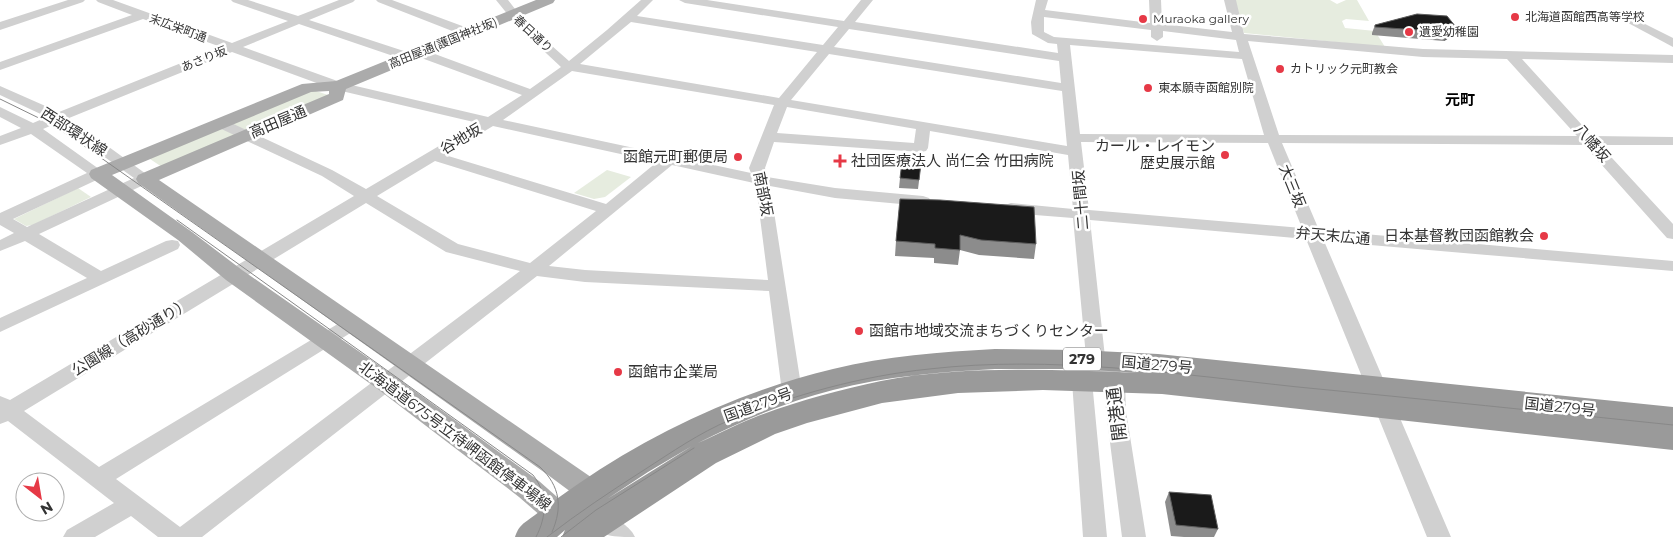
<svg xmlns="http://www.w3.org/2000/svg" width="1673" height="537" viewBox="0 0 1673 537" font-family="Montserrat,'Noto Sans JP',sans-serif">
	<rect width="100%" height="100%" fill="#fff"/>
	<!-- green -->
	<g fill="#e6ecdf">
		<polygon points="1234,0 1330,0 1337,4 1346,0 1357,0 1369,21 1346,19 1342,21 1345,28 1375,31 1385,47 1244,33"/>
		<polygon points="313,90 331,96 162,167 147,157"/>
		<polygon points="607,170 631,177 605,197 594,199 574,193"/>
		<polygon points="78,188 91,197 33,225 26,226 14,219"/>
	</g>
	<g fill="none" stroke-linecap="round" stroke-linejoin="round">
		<!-- minor -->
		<g fill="#d0d0d0" fill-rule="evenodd">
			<polygon points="68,0 85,0 83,2 0,30 0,22"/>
			<path d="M96,0H113L232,43L288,21L233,2L231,0H248L298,16L339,0H355L353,2L309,20L413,54L415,57L413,60H405L299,24L243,47L343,83L488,117L522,95L416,56L414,53L420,49L424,50L530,89L561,67L518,27L496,0H508L526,23L569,61L607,30L641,0H653L637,16L823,45L838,27L685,3L679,0H707L844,21L861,0H873L855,22L1058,53L1057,44L1048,43L1032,34L1031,22L1036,0H1048L1045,10L1150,23L1149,0H1161L1162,24L1232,32L1224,0H1236L1244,34L1423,49L1673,55V63L1522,59L1592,136L1673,137V145H1600L1673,224V239L1667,238L1584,145L1282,143L1319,230L1673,261V271L1324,241L1451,537H1427L1306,239L1090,220L1105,357L1119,369L1125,383L1126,411L1146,537H1122L1106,411L1105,383L1103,377L1097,372L1092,381L1107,537H1083L1072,381L1085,359V346L1073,218L1011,213L1005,211L1003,208L1005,205L1011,203L1073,209L1068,155L930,131L928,148L926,151L921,152L774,142L765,168L767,177L835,188L923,196L929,198L931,201L929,204L923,206L835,198L770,186L802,392L799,397L792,399L785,397L782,392L769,291L585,282L537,276L202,537H158L131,516L95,537H63L67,530L114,503L8,421L0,424V396L10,400L354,196L322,176L215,126L213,123L215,120H225L332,170L366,189L478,123L333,89L232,52L69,118L153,179L150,182L39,234L101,271L166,241L172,240L178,241L180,245L178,249L0,332V318L87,278L25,241L0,251V240L14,233L0,225V213L87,173L31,134L0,145V136L21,128L0,117V107L33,123L47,117L0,95V86L59,112L221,47L143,19L0,70V62L132,15L98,2ZM1044,17L1151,30V37L1157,41L1163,37V31L1236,40L1239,52L1054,37L1044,32ZM631,22L817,52L779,98L580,64ZM849,29L1059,61L1061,83L834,47ZM1248,41L1423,57L1507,59L1577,136L1279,135ZM1070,45L1242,59L1264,135L1080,134ZM829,54L1062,91L1067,146L791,100ZM572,71L774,105L749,168L751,173L503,120ZM787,107L916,129L914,143L777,133ZM57,123L134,178L27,227L13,219L103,177L106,174L43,129ZM493,126L657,162L606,204L445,155ZM1081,142L1268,143L1302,228L1089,210ZM435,161L596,211L530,263L458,244L377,196ZM672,165L754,183L757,194L768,280L585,270L549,266ZM366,203L446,252L520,271L180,527L116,479L360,327L362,323L360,319L353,317L346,319L99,467L24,411Z"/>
			<polygon points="376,0 392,0 473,30 475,33 473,36 465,36 378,2"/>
			<polygon points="1621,12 1673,38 1673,47 1617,17 1615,15 1617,13"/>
			<path d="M599,511C612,516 629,524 635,537C616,537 597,537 587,521L591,514Z"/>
		</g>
		<!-- major -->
		<path fill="#ababab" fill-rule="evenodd" d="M536,0H555L553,3L346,89L343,100L159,180L601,484L609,506L605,514L595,518L585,514L582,524L572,528L549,523L519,497L379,390L226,280L178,240L91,178L89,174L91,170L302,84L336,81ZM329,91V94L138,175L136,179L138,183L548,475L579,498L582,508L565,504L539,481L397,378L242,270L192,232L112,175L311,92Z"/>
		<!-- highway -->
		<path fill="#9a9a9a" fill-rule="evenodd" d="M995,349L1077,350L1158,354L1673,407V450L1162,394L1043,390L958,393L882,403L807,423L775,434L716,463L604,537H562L565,530L557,537H515C516,534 518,529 520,527C524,522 530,519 535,515C549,504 564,494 578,484C655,431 742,391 833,369C886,356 941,352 995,349ZM995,369H1077L1140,373C1056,370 964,365 881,381C839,390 794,402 753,418C735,425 716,435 698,443C741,421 786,402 833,390C886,376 941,372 995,369ZM692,446L607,499L648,472Z"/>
		<!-- tram -->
		<g stroke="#888" stroke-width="1">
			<path d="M0,99L47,122L70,136L540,467C560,486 563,507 552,532"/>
			<path d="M177,220L533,475C548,494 547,516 536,537"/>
			<path d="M547,537C578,513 611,491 644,470C672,452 699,433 730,420C794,395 861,376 929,369C1052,355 1176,374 1298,387C1423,399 1548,412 1673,425"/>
			<polyline points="561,537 596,510 694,448"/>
		</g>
	</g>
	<!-- wall -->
	<g fill="#8c8c8c">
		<polygon points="1417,14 1453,36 1444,41 1372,35 1372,33 1375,25"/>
		<polygon points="921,165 918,189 899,188 900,178"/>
		<polygon points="900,199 1036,244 1034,259 979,255 960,250 958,265 934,263 934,258 895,256 896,241"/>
		<polygon points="1169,492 1218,529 1214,537 1184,537 1171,536 1165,502"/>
	</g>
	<!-- shaded-wall -->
	<polygon fill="#5f5f5f" points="1456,27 1453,36 1444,41 1447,32"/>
	<!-- building -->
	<g fill="#1a1a1a" stroke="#5f5f5f">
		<polygon points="1417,14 1447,16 1456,27 1447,32 1375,27 1375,25"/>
		<polygon points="903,154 922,155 919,180 900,178"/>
		<polygon points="900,199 940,200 1034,207 1036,244 981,240 960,235 960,250 935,248 935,244 896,241"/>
		<polygon points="1169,492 1211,495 1218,529 1176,525"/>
	</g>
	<!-- markers -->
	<g fill="#e63946" stroke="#fff" stroke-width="2">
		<circle cx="1515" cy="17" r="5"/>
		<circle cx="1143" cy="19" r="5"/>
		<circle cx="1409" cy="32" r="5"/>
		<circle cx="1280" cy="69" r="5"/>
		<circle cx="1148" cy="88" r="5"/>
		<circle cx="1225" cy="155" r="5"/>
		<circle cx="738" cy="157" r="5"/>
		<path d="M837.5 153.5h5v5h5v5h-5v5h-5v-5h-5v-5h5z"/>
		<circle cx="1544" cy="236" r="5"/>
		<circle cx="859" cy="331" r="5"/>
		<circle cx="618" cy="372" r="5"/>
	</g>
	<g text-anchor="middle" stroke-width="5" stroke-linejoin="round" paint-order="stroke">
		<!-- far-poi labels -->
		<g font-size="12" fill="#333" stroke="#fff" text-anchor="start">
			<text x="1525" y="21">北海道函館西高等学校</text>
			<text x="1153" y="23">Muraoka gallery</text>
			<text x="1419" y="36">遺愛幼稚園</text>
			<text x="1290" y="73">カトリック元町教会</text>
			<text x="1158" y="92">東本願寺函館別院</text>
		</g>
		<!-- far-street labels -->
		<g font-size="12" fill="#333" stroke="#fff">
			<text transform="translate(178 28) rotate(20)" y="4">末広栄町通</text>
			<text transform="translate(533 34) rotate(43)" y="4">春日通り</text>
			<text transform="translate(443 43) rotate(-22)" y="4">高田屋通(護国神社坂)</text>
			<text transform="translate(204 59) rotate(-22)" y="4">あさり坂</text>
		</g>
		<!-- shield labels -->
		<rect fill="#fff" stroke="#707070" stroke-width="1" x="1063" y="347.5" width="38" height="23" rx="4"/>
		<g font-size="14" font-weight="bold" fill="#333">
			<text x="1082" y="364">279</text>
		</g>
		<!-- far-quarter labels -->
		<g font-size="15" font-weight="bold" fill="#000" stroke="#fff">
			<text x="1460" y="105">元町</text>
		</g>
		<!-- street labels -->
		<g font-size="15" fill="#333" stroke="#fff">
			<text transform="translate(278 122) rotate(-23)" y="5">高田屋通</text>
			<text transform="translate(74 132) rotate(33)" y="5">西部環状線</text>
			<text transform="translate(461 139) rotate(-31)" y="5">谷地坂</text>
			<text transform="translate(1592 143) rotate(48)" y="5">八幡坂</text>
			<text transform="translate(1292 186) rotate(68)" y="5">大三坂</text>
			<text transform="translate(763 194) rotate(79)" y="5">南部坂</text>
			<text transform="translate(1081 200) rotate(-95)" y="5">二十間坂</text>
			<text transform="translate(1333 236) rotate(5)" y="5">弁天末広通</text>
			<text transform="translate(131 337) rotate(-31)" y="5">公園線（高砂通り）</text>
			<text transform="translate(1157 365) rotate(5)" y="5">国道279号</text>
			<text transform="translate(758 405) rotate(-20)" y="5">国道279号</text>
			<text transform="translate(1560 407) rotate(6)" y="5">国道279号</text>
			<text transform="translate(455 436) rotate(37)" y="5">北海道道675号立待岬函館停車場線</text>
		</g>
		<!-- poi labels -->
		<g font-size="15" fill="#333" stroke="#fff" text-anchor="end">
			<text x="1215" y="151">カール・レイモン<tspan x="1215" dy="17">歴史展示館</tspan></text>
			<text x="728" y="162">函館元町郵便局</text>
			<text x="851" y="166" text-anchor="start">社団医療法人 尚仁会 竹田病院</text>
			<text x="1534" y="241">日本基督教団函館教会</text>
			<text x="869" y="336" text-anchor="start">函館市地域交流まちづくりセンター</text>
			<text x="628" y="377" text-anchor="start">函館市企業局</text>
		</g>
		<!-- near-street labels -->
		<g font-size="18" fill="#333" stroke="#fff">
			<text transform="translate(1117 414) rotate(-97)" y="6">開港通</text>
		</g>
	</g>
	<!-- north arrow -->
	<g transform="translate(40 497) rotate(149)"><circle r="24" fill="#ffffff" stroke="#adadad"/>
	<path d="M0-4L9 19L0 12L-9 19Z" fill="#e63946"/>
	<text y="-8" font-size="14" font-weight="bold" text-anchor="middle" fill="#333333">N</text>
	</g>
</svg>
